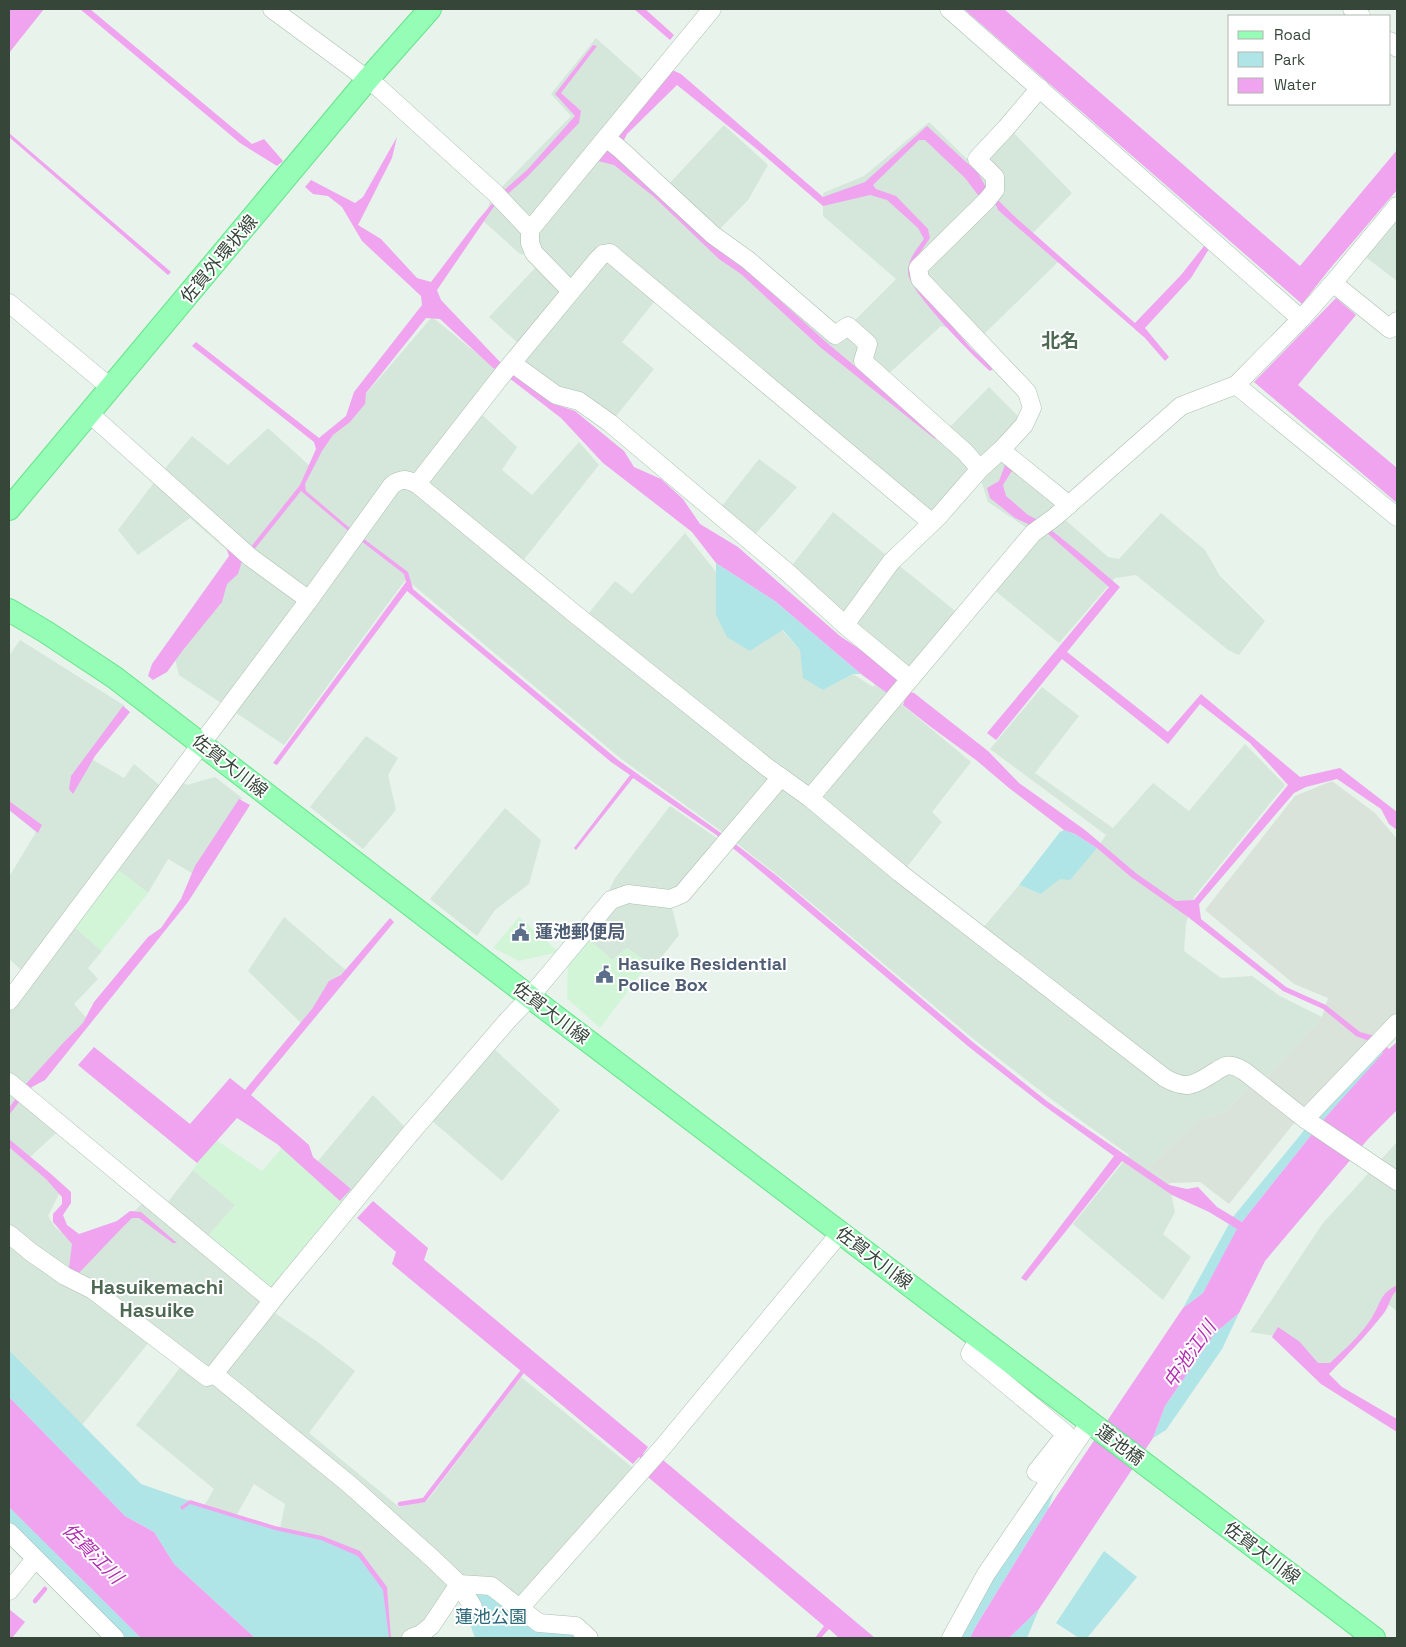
<svg xmlns="http://www.w3.org/2000/svg" width="1406" height="1647" viewBox="0 0 1406 1647" font-family="'Space Grotesk','Noto Sans JP',sans-serif">
	<rect width="100%" height="100%" fill="#e7f3eb"/>
	<!-- residential -->
	<g fill="#d5e7da">
		<polygon points="596,38 644,81 610,124 624,145 667,186 724,125 768,165 748,200 717,232 833,328 854,321 896,279 823,216 823,193 864,176 929,122 967,159 999,124 1011,130 1072,193 1031,235 1059,261 981,337 941,326 885,377 946,431 989,387 1021,419 1012,450 1070,498 1063,518 1108,557 1119,559 1161,513 1205,550 1220,576 1265,621 1239,655 1228,650 1136,575 1115,578 1059,643 993,589 1030,530 988,502 980,477 934,527 658,297 622,342 654,369 613,420 505,362 519,344 489,317 536,267 528,255 520,254 482,220 493,196 571,116 551,94"/>
		<polygon points="1397,212 1397,281 1363,255"/>
		<polygon points="432,317 507,378 478,411 517,447 502,470 532,495 579,442 599,465 522,562 588,614 615,581 632,594 685,533 716,572 716,615 750,651 782,630 800,650 823,690 853,674 873,687 887,668 718,511 759,459 797,487 753,537 790,568 833,512 959,614 899,702 971,762 932,812 942,822 907,867 982,929 1019,885 1041,894 1097,848 1106,835 990,749 1042,687 1079,716 1035,773 1113,828 1153,783 1189,811 1245,744 1285,785 1194,897 1186,924 1184,951 1221,978 1252,976 1280,996 1322,1017 1267,1077 1253,1082 1225,1112 1198,1120 1149,1167 1169,1183 1175,1212 1163,1234 1191,1257 1163,1300 1073,1224 1129,1155 1051,1099 976,1041 780,877 721,831 620,758 406,579 284,745 179,675 173,650 238,560 190,518 138,555 118,530 162,472 192,436 228,465 268,428 311,467 321,446"/>
		<polygon points="20,640 125,706 88,757 124,778 134,764 163,788 172,776 187,785 215,777 242,798 195,875 168,859 148,893 113,866 71,924 102,951 88,968 98,979 74,1004 89,1021 64,1045 31,1089 68,1122 28,1159 61,1190 48,1216 55,1227 92,1256 153,1192 167,1203 193,1170 236,1205 208,1236 289,1295 275,1313 319,1343 355,1371 309,1433 399,1507 427,1501 521,1377 643,1476 528,1606 458,1577 424,1627 399,1638 389,1638 280,1529 285,1504 254,1484 236,1516 204,1506 214,1489 136,1425 182,1365 150,1341 82,1425 9,1350 9,997 26,974 9,959 9,877 36,832 9,809 9,656"/>
		<polygon points="366,736 398,758 388,775 396,810 363,849 310,807"/>
		<polygon points="670,806 721,841 670,900 679,935 654,967 627,948 612,960 587,938 615,878"/>
		<polygon points="505,808 541,840 529,884 495,910 477,936 430,899"/>
		<polygon points="284,917 348,972 303,1025 248,971"/>
		<polygon points="492,1047 560,1110 502,1181 431,1120"/>
		<polygon points="373,1095 407,1129 349,1200 313,1167"/>
		<polygon points="1397,1142 1397,1311 1385,1302 1367,1331 1321,1378 1281,1337 1250,1332 1323,1223"/>
	</g>
	<!-- commercial -->
	<g fill="#d2f5d8">
		<polygon points="113,866 148,893 102,951 70,923"/>
		<polygon points="519,917 559,952 519,961 493,948"/>
		<polygon points="587,938 612,960 627,948 649,963 600,1028 567,998 568,961"/>
		<polygon points="213,1138 262,1171 287,1142 349,1200 277,1286 266,1286 207,1237 235,1205 193,1170"/>
	</g>
	<!-- industrial -->
	<polygon fill="#d9e3da" points="1332,781 1375,813 1397,839 1397,1015 1303,1112 1229,1204 1200,1182 1169,1183 1149,1167 1198,1120 1225,1112 1253,1082 1267,1077 1322,1017 1328,998 1294,984 1205,910 1295,796"/>
	<!-- green -->
	<g fill="#b0e5e7">
		<polygon points="716,563 775,601 861,674 853,674 823,690 803,678 800,650 783,630 750,651 727,637 716,615"/>
		<polygon points="1064,830 1075,834 1097,848 1070,880 1060,879 1041,894 1019,885 1060,832"/>
		<polygon points="1379,1050 1383,1054 1324,1119 1242,1222 1233,1217 1315,1117"/>
		<polygon points="1229,1224 1238,1229 1203,1293 1183,1308"/>
		<polygon points="1239,1313 1222,1349 1166,1430 1153,1438 1165,1406 1215,1333"/>
		<polygon points="9,1350 141,1484 204,1506 280,1529 322,1538 358,1553 385,1588 389,1638 255,1638 174,1564 154,1532 125,1516 9,1397"/>
		<polygon points="1057,1482 1048,1509 976,1626 970,1638 960,1638 991,1577"/>
		<polygon points="9,1507 141,1638 123,1638 38,1555 22,1559 9,1545"/>
		<polygon points="1104,1551 1137,1577 1087,1638 1079,1638 1056,1623"/>
		<polygon points="492,1591 537,1626 572,1628 583,1638 475,1638 464,1607 476,1592"/>
		<polygon points="1039,1609 1027,1638 1009,1638"/>
	</g>
	<!-- water -->
	<g fill="#f0a4f0" fill-rule="evenodd">
		<polygon points="9,9 44,9 9,53"/>
		<polygon points="80,9 90,9 252,144 264,139 283,161 277,166 240,143"/>
		<polygon points="634,9 645,9 674,35 670,40"/>
		<polygon points="964,9 1004,9 1300,266 1397,150 1397,190 1328,271 1302,304"/>
		<path d="M593,45L597,46L561,93L581,111L579,123L526,178L495,205L437,290L441,300L502,364L554,404L575,411L624,451L634,467L661,479L683,499L700,524L738,547L840,636L876,660L909,692L914,693L988,751L1019,783L1085,830L1137,874L1176,901L1194,900L1288,785L1250,743L1200,704L1168,744L1062,659L996,740L987,733L1109,587L1046,532L1015,518L990,498L987,488L999,481L1005,465L1013,469L1003,485L1006,496L1028,515L1040,521L1081,554L1120,587L1067,652L1168,732L1201,694L1300,777L1340,768L1397,812V830L1389,824L1381,809L1337,779L1306,787L1294,793L1199,904L1201,919L1286,987L1326,1005L1360,1032L1375,1036L1389,1049L1397,1042V1110L1368,1139L1265,1261L1239,1313L1215,1333L1165,1406L1153,1438L1039,1609L1009,1638H970L976,1626L1048,1509L1183,1308L1203,1293L1237,1229L1209,1212L1172,1195L1122,1161L1026,1281L1021,1278L1114,1156L1043,1105L969,1047L745,858L715,834L633,778L576,850L574,848L630,775L611,762L407,591L277,765L273,763L406,582L404,574L352,534L301,491L253,551L243,558L238,574L227,584L222,602L183,650L167,672L153,680L148,676L152,664L229,556L224,541L250,548L300,485L316,449L314,442L192,346L196,342L319,438L346,416L354,392L422,305L421,296L362,241L342,207L328,196L313,194L305,187L311,180L355,203L363,197L397,137L392,158L358,225L381,239L417,278L431,282L478,220L502,192L528,169L575,116L555,94ZM426,318L440,319L492,367L513,381L561,418L603,463L692,532L716,563L775,601L861,674L891,696H906L903,705L931,727L976,760L1009,788L1064,830L1075,834L1097,848L1131,877L1188,917L1283,991L1323,1009L1356,1036L1369,1041L1383,1053L1324,1119L1242,1222L1217,1207L1198,1187L1187,1189L1169,1185L1048,1102L974,1043L777,876L721,833L618,760L413,589L408,572L352,530L306,491L305,484L322,451L333,435L350,422L365,404L366,393Z"/>
		<path d="M670,69L681,74L823,197L865,182L927,126L978,173L987,189L1013,215L1135,323L1181,275L1204,246L1209,249L1191,278L1145,328L1169,357L1165,361L1145,338L998,210L995,203L986,195H978L965,178L925,140H919L873,185L876,189L896,196L928,229L930,238L913,263L922,291L970,347L993,369L990,371C974,357 909,291 908,273C907,260 917,249 924,239L918,228L887,200L870,195L823,206L758,150L677,85L627,134L623,142L618,139V135Z"/>
		<polygon points="9,133 171,272 168,275 9,137"/>
		<polygon points="606,150 613,150 617,157 709,243 742,266 826,342 938,436 935,439 820,347 741,274 719,259 653,196 614,165 598,161"/>
		<polygon points="1336,298 1356,315 1298,385 1397,468 1397,503 1254,382"/>
		<polygon points="123,706 130,712 95,756 73,794 69,789 71,776"/>
		<polygon points="239,799 250,805 188,902 45,1080 30,1088 9,1115 9,1108 26,1084 65,1041 83,1023 94,1002 148,937 161,928 181,899 195,866"/>
		<polygon points="9,801 42,825 38,833 9,810"/>
		<polygon points="390,918 394,922 251,1095 309,1145 313,1157 351,1189 340,1201 277,1144 237,1118 197,1163 78,1065 94,1047 190,1124 230,1078 245,1090 312,1009 329,981 341,975"/>
		<polygon points="9,1139 51,1174 71,1192 71,1203 63,1215 67,1225 79,1234 117,1221 130,1211 141,1212 177,1243 173,1243 139,1218 132,1218 119,1231 78,1274 69,1268 72,1244 53,1222 53,1214 62,1204 62,1197 46,1179 9,1147"/>
		<polygon points="373,1201 428,1248 424,1260 648,1447 643,1454 657,1466 663,1460 875,1638 839,1638 829,1629 821,1638 815,1638 824,1626 648,1477 654,1470 639,1457 633,1464 392,1264 396,1252 357,1218"/>
		<path d="M1397,1285V1290C1389,1298 1390,1305 1384,1313C1367,1335 1348,1354 1329,1374L1342,1387L1397,1419V1432L1321,1384L1272,1337L1278,1327L1300,1342L1318,1363H1330C1345,1349 1360,1336 1371,1319C1381,1304 1379,1294 1397,1285Z"/>
		<polygon points="9,1397 125,1516 154,1532 174,1564 255,1638 141,1638 9,1507"/>
		<polygon points="190,1500 275,1526 322,1536 360,1551 387,1587 391,1638 389,1638 383,1590 358,1556 321,1540 275,1530 190,1504 182,1510 180,1507"/>
		<polygon points="9,1609 25,1622 12,1638 9,1638"/>
	</g>
	<g fill="none" stroke-linecap="round" stroke-linejoin="round">
		<!-- stream -->
		<g stroke="#f0a4f0" stroke-width="4.5">
			<polyline points="400,1504 424,1500 522,1372"/>
			<polyline points="35,1601 45,1589"/>
		</g>
		<defs>
			<g id="minor">
				<polyline points="272,9 379,88 495,193 530,230"/>
				<polyline points="949,9 1301,319"/>
				<polyline points="1352,9 1361,16"/>
				<polyline points="1390,41 1397,48"/>
				<polyline points="606,138 620,149 713,235 748,260 835,335 848,326 868,344 863,361 965,452 980,469"/>
				<polyline points="1333,283 1397,206"/>
				<polyline points="571,291 534,253 530,243 530,230 712,9"/>
				<polyline points="9,303 111,388"/>
				<polyline points="512,363 556,395 579,401 610,423 787,572 845,625 910,679"/>
				<polyline points="1236,385 1397,517"/>
				<polyline points="90,414 250,557 309,600"/>
				<polyline points="1001,450 1024,425 1032,408 1027,392 920,279 918,268 987,200 995,190 995,177 977,159 1006,128 1040,88"/>
				<polyline points="417,484 502,375 598,259 603,254 610,253 931,522"/>
				<polyline points="845,625 891,562 938,517 980,469 1001,450 1069,505"/>
				<polyline points="810,798 1033,533 1055,517 1181,406 1236,385 1301,319 1333,283 1390,329 1397,321"/>
				<path d="M9,1001L309,600L392,485C402,478 406,479 417,484L575,614L768,768L810,798L900,873L1165,1078C1188,1091 1195,1084 1215,1072C1218,1070 1222,1067 1226,1066C1232,1064 1239,1068 1244,1071L1305,1119L1397,1181"/>
				<polyline points="9,1082 272,1300"/>
				<polyline points="1305,1119 1397,1023"/>
				<polyline points="9,1234 32,1253 65,1276 93,1290 207,1377 214,1374 280,1291 409,1135 508,1020 530,997 611,900 628,894 670,899 682,894 781,777"/>
				<polyline points="979,1338 970,1354 1066,1434 1036,1472 1051,1479"/>
				<polyline points="214,1374 349,1484 433,1559 459,1584 473,1607"/>
				<polyline points="9,1532 115,1638"/>
				<polyline points="459,1584 491,1586 539,1623 576,1626 589,1638"/>
				<polyline points="9,1591 35,1559"/>
				<polyline points="520,1608 662,1448 840,1233"/>
				<polyline points="411,1638 421,1634 431,1626 459,1584"/>
				<polyline points="951,1638 986,1574 1090,1422"/>
			</g>
			<g id="major">
				<polyline points="9,509 368,79 430,9"/>
				<polyline points="9,610 46,632 114,677 530,997 1374,1638"/>
			</g>
		</defs>
		<!-- minor casing -->
		<use href="#minor" stroke="#aabfaf" stroke-width="19"/>
		<!-- major casing -->
		<use href="#major" stroke="#65e38a" stroke-width="24"/>
		<!-- minor -->
		<use href="#minor" stroke="#fff" stroke-width="18"/>
		<!-- major -->
		<use href="#major" stroke="#96fdb6" stroke-width="22"/>
	</g>
	<!-- icons -->
	<defs>
		<symbol id="civic-bare" viewBox="-9 -9 18 18"><path d="M-.6-6.5H3V-4.5H.6V-3L4-1V1h2V6H-6V1h2V-1L-.6-3ZM-1.2 2.5V6h2.4V2.5Z" fill="#5c6f8a" stroke="#fff" stroke-width="2.5" paint-order="stroke"/></symbol>
	</defs>
	<g fill-rule="evenodd">
		<use href="#civic-bare" x="508" y="920" width="25" height="25"/>
		<use href="#civic-bare" x="592" y="962" width="25" height="25"/>
	</g>
	<g text-anchor="middle" stroke-width="4" stroke-linejoin="round" paint-order="stroke">
		<!-- street labels -->
		<g font-size="18" fill="#364639" stroke="#fff">
			<text transform="translate(219 259) rotate(-50)" y="6">佐賀外環状線</text>
			<text transform="translate(230 766) rotate(38)" y="6">佐賀大川線</text>
			<text transform="translate(551 1013) rotate(37)" y="6">佐賀大川線</text>
			<text transform="translate(874 1258) rotate(37)" y="6">佐賀大川線</text>
			<text transform="translate(1120 1445) rotate(37)" y="6">蓮池橋</text>
			<text transform="translate(1262 1553) rotate(37)" y="6">佐賀大川線</text>
		</g>
		<!-- service labels -->
		<g font-size="18" font-weight="bold" fill="#4e5e75" stroke="#fff" text-anchor="start">
			<text x="535" y="938">蓮池郵便局</text>
			<text x="618" y="970">Hasuike Residential<tspan x="618" dy="21">Police Box</tspan></text>
		</g>
		<!-- park labels -->
		<g font-size="18" fill="#296778" stroke="#fff">
			<text x="491" y="1623">蓮池公園</text>
		</g>
		<!-- neighbourhood labels -->
		<g font-size="19" font-weight="bold" fill="#4d6953" stroke="#fff">
			<text x="1060" y="347">北名</text>
		</g>
		<!-- water labels -->
		<g font-size="19" font-style="italic" fill="#b22fb0" stroke="#fff">
			<text transform="translate(1189 1354) rotate(-55)" y="7">中池江川</text>
			<text transform="translate(93 1553) rotate(45)" y="7">佐賀江川</text>
		</g>
		<!-- quarter labels -->
		<g font-size="20" font-weight="bold" fill="#4d6953" stroke="#fff">
			<text x="157" y="1294">Hasuikemachi<tspan x="157" dy="23">Hasuike</tspan></text>
		</g>
	</g>
	<!-- border -->
	<rect width="1406" height="1647" fill="none" stroke="#364639" stroke-width="20"/>
	<!-- legend -->
	<rect x="1228" y="15" width="162" height="90" fill="#ffffff" stroke="#afb5b0"/>
	<rect x="1238" y="31" width="25" height="8" fill="#96fdb6" stroke="#afb5b0"/>
	<text x="1274" y="40" font-size="15" fill="#364639">Road</text>
	<rect x="1238" y="52" width="25" height="15" fill="#b0e5e7" stroke="#afb5b0"/>
	<text x="1274" y="65" font-size="15" fill="#364639">Park</text>
	<rect x="1238" y="78" width="25" height="15" fill="#f0a4f0" stroke="#afb5b0"/>
	<text x="1274" y="90" font-size="15" fill="#364639">Water</text>
</svg>
